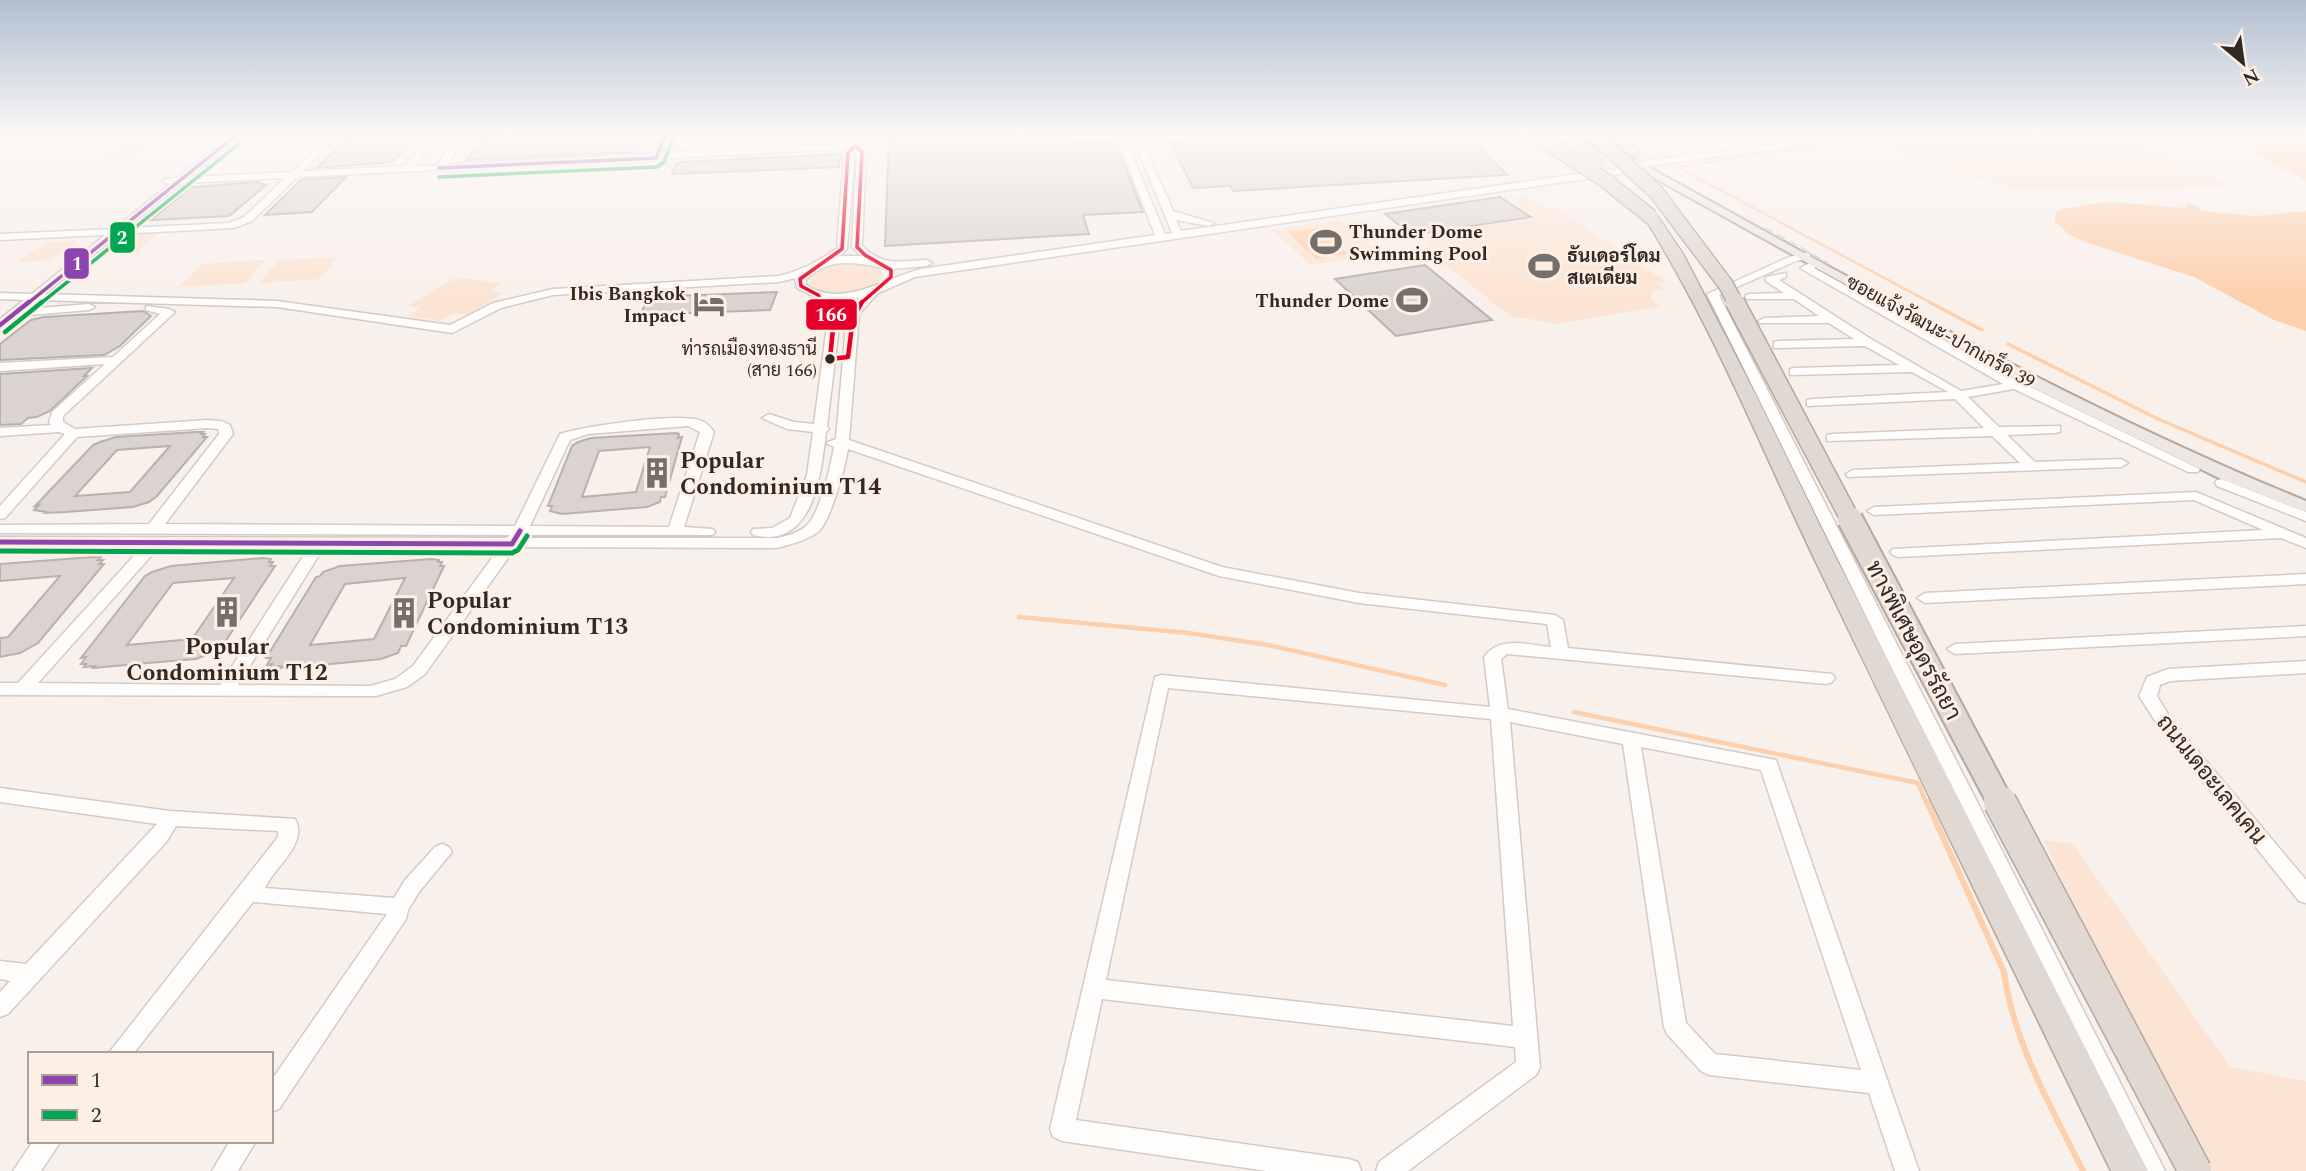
<svg xmlns="http://www.w3.org/2000/svg" width="2306" height="1171" viewBox="0 0 2306 1171" font-family="Spectral,Sarabun,serif">
	<rect width="100%" height="100%" fill="#f8f0eb"/>
	<!-- green -->
	<g fill="#fbe4d3">
		<polygon points="1956,136 2123,136 2234,187 2014,189 1989,179 1973,181 1883,146"/>
		<polygon points="155,142 140,154 102,157 120,144"/>
		<polygon points="1525,197 1543,208 1554,207 1667,282 1657,283 1664,289 1653,291 1650,299 1660,306 1556,324 1525,318 1513,318 1426,250 1432,236 1443,232 1538,217 1511,199"/>
		<polygon points="1340,220 1381,254 1310,265 1272,229"/>
		<polygon points="158,233 136,253 105,255 127,235"/>
		<polygon points="77,240 51,260 18,262 45,242"/>
		<polygon points="338,257 320,279 259,283 279,260"/>
		<polygon points="265,260 245,283 179,287 202,264"/>
		<path d="M849,262L875,266L882,271L883,277C868,296 826,300 809,284L811,274L826,266Z"/>
		<polygon points="461,278 500,283 491,291 503,293 467,315 455,313 439,321 410,316 420,308 408,306 453,279"/>
		<polygon points="2043,840 2073,844 2230,1067 2306,1081 2306,1171 2204,1171"/>
	</g>
	<!-- water -->
	<g fill="#fcd0ad">
		<polygon points="2277,139 2306,141 2306,181 2253,153 2254,144"/>
		<polygon points="2108,202 2186,208 2185,204 2198,206 2201,211 2256,216 2306,211 2306,331 2274,320 2194,277 2085,242 2070,235 2055,222 2055,214 2061,209"/>
		<polygon points="1318,228 1348,254 1316,259 1287,232"/>
	</g>
	<g fill="none" stroke-linecap="round" stroke-linejoin="round">
		<!-- stream-far3 -->
		<g stroke="#fcd0ad" stroke-width="2.5">
			<polyline points="1852,141 1891,136"/>
			<polyline points="1786,151 1836,144"/>
			<polyline points="1705,163 1778,152"/>
			<polyline points="1690,165 1677,167 1933,304"/>
		</g>
		<!-- stream-far2 -->
		<g stroke="#fcd0ad" stroke-width="3.5">
			<polyline points="1929,302 1982,330"/>
			<polyline points="2008,344 2158,419 2306,482"/>
		</g>
		<!-- stream-far1 -->
		<g stroke="#fcd0ad" stroke-width="4.5">
			<polyline points="1019,617 1188,633 1268,645 1445,685"/>
			<polyline points="1574,712 1918,783 1927,804"/>
		</g>
		<!-- stream -->
		<path stroke="#fcd0ad" stroke-width="6" d="M1927,802L2004,972C2014,1045 2051,1106 2083,1171"/>
	</g>
	<!-- building -->
	<g fill="#dad3d0" stroke="#b8b2ad" stroke-width="2" fill-rule="evenodd">
		<polygon points="360,136 418,136 392,162 317,168 347,139"/>
		<polygon points="486,136 645,136 637,152 467,160"/>
		<polygon points="1072,136 1074,143 1115,141 1143,212 1083,215 1089,234 885,246 889,137"/>
		<polygon points="1259,136 1468,136 1507,175 1233,191 1230,186 1193,188 1170,142"/>
		<polygon points="841,154 839,167 672,174 676,164 681,162"/>
		<polygon points="346,177 312,212 265,215 301,180"/>
		<polygon points="258,182 266,185 229,216 151,220 191,187"/>
		<polygon points="1500,197 1531,217 1412,235 1385,214"/>
		<polygon points="1425,265 1492,320 1396,336 1335,279"/>
		<polygon points="777,292 770,310 640,315 649,297"/>
		<polygon points="143,311 151,316 120,346 104,355 0,360 0,344 31,320 44,317"/>
		<polygon points="92,368 84,376 87,376 50,411 37,417 28,418 21,424 0,425 0,374"/>
		<path d="M196,432H203L201,434H205L203,437H207L157,496L149,502L133,507L66,512L45,513L46,512L34,510L39,505L35,506L93,445L100,442L116,437ZM170,446L130,492L75,496L117,450Z"/>
		<path d="M676,433L679,434L678,438L682,437L665,497H661L660,502L647,507L562,514L550,511L552,506H548L572,446L578,442L591,438ZM650,447L636,492L582,497L599,451Z"/>
		<polygon points="93,557 101,557 98,560 103,560 99,564 104,564 38,643 20,653 0,657 0,638 8,637 60,576 0,581 0,564"/>
		<path d="M263,558L271,559L269,562H273L270,566H275L223,645L218,646L214,652L196,659L148,663L93,668L95,666L84,667L86,664H81L86,657L81,658L145,576L152,572L171,566ZM234,578L192,639L127,645L173,583Z"/>
		<path d="M431,559L439,560L438,562H442L440,566H444L406,646H401L398,653L381,659L331,664L280,668L281,666L270,667L272,664L267,665L271,658H266L316,577L320,576L323,572L340,566ZM405,578L374,639L310,645L345,584Z"/>
	</g>
	<g fill="none" stroke-linecap="round" stroke-linejoin="round">
		<defs>
			<g id="minor">
				<path d="M230,136H276L272,139L235,141L190,177L292,172L329,136H338L303,171L405,166L429,136H437L415,166L437,165L459,136H467L447,164L653,154L661,136H669L662,153L850,144L853,140H859V145L866,152L862,246C884,267 899,261 927,260L932,263L927,266C913,267 896,270 883,268C855,262 828,257 806,280V285C843,309 884,278 921,269L1155,235L1116,136H1124L1165,234L1172,233L1132,136H1140L1173,211L1214,223L1209,226L1176,220L1181,231L1619,168L1628,163L1691,155L1655,136C1673,136 1688,153 1705,153C1754,152 1804,136 1855,136L1851,139L1643,167L1619,174L915,277L878,293L859,314L849,440L1222,567L1359,593L1555,615L1563,620L1568,648L1832,674L1835,678L1832,682L1826,684L1507,654L1501,659L1508,709L1776,760L1919,1171H1895L1869,1093L1709,1075L1701,1071L1667,1034L1664,1027L1623,744L1510,722L1540,1067L1536,1075L1408,1171H1376L1379,1162L1516,1062L1515,1047L1102,999L1076,1120L1349,1159L1358,1162L1361,1171H1267L1062,1141L1053,1137L1050,1129L1155,677L1161,675L1490,707L1484,657C1500,635 1527,645 1551,647L1547,624L1359,603L1219,576L848,449C845,467 831,521 818,532C805,541 792,544 777,548L516,547L425,674L407,687L376,696L0,695V683H18L142,547H0V537L507,538L510,535L0,533V525L149,524L219,434L218,429L207,428L77,437L5,518L0,519V506L65,434L59,432L0,436V428L51,425L49,422L52,412L105,364L0,371V363L113,357L160,314L146,310V306L169,309L175,312L63,416V422L75,429L207,420L221,421L230,425L233,434L165,524L515,526L560,434C586,426 678,412 702,421C707,423 710,427 714,432L684,527L713,529L715,532L713,535H525L522,538H777C787,536 799,533 807,525C820,513 831,465 834,447L826,443L836,439L847,314L859,298L827,300L840,318L827,426L829,429L826,432C821,474 814,550 753,535L751,532L753,529L772,528L790,518L807,475L813,432L787,429L762,418L769,414L794,422L814,424L828,318L814,297L797,288L795,278L779,282L553,295L501,308L452,333L277,307L37,300L27,309L89,304L95,307L89,310L18,316L0,328V319L24,300L0,299V293L32,294L105,235L0,240V234L114,229L170,184L164,183V179L177,178ZM846,149L844,153L837,248C818,262 802,270 779,276L553,289L493,303L450,325L277,301L45,294L119,234L234,228L252,221L297,177ZM855,150L857,153L852,247L861,256H840L847,249ZM285,178L244,217L229,223L127,228L182,183ZM688,426L700,432L669,527L530,526L570,440L588,434ZM159,547H309L220,685L38,683ZM324,547H500L413,666L395,679L370,686L238,685ZM1168,688L1491,719L1513,1026L1106,980ZM1641,747L1761,770L1861,1070L1715,1054L1686,1023Z"/>
				<polygon points="1632,136 1654,136 1634,141 1630,138"/>
				<polygon points="1806,253 1810,254 1810,258 1796,261 1719,295 2165,1171 2140,1171 1707,294 1789,257"/>
				<polygon points="1814,261 1823,263 1814,268 2018,381 2200,469 2198,472 2188,472 2014,389 1968,397 1999,427 2060,426 2060,432 2055,433 2007,435 2035,462 2121,459 2128,463 2121,467 1848,477 1846,474 1853,470 2020,463 1992,436 1827,441 1827,435 1832,434 1984,428 1955,399 1807,406 1807,400 1812,399 1948,392 1912,372 1790,375 1790,369 1794,368 1899,365 1865,346 1774,348 1774,342 1778,341 1854,339 1829,323 1760,323 1758,321 1764,318 1819,316 1794,299 1746,299 1746,295 1750,294 1784,293 1766,281 1766,277 1786,273 1786,277 1779,280 1871,339 1961,391 2003,384 1800,268"/>
				<polygon points="2222,479 2306,512 2306,521 2217,486 2215,483 2217,480"/>
				<polygon points="2196,492 2306,538 2306,548 2281,538 1898,557 1893,555 1890,552 1893,549 2263,530 2194,500 1874,515 1867,511 1874,507"/>
				<polygon points="2306,574 2306,584 1925,603 1917,598 1925,593"/>
				<polygon points="2306,626 2306,636 1955,654 1947,649 1955,644"/>
				<polygon points="2306,661 2306,673 2170,681 2160,685 2157,696 2171,719 2306,880 2306,903 2299,901 2159,727 2139,696 2147,677 2168,669"/>
				<path d="M0,788L170,811L295,819C309,844 273,868 265,888L394,898L405,880L435,847L442,844L449,847L452,852L419,892L408,910L406,919L279,1109L271,1112V1081L387,914L253,902L133,1054H108L278,837V831L176,826L167,841L8,1014L0,1017V992L10,981L0,979V961L26,964L157,824L0,802Z"/>
				<polygon points="33,1141 61,1141 41,1171 13,1171"/>
				<polygon points="230,1141 256,1141 238,1171 212,1171"/>
			</g>
			<path id="major" d="M1579,136H1592C1826,264 2058,400 2306,501V512L2219,478L2027,385Z"/>
			<g id="highway">
				<polygon points="1611,136 1624,136 1639,152 1638,155 1628,155"/>
				<path d="M1651,213L1656,214L1683,254L1757,397L1834,554L2148,1171H2111C2012,966 1911,761 1813,556C1759,443 1711,323 1644,217Z"/>
			</g>
		</defs>
		<!-- minor casing -->
		<use href="#minor" stroke="#d2cbc7" stroke-width="3"/>
		<!-- major casing -->
		<use href="#major" stroke="#b4a8a0" stroke-width="4"/>
		<!-- highway casing -->
		<use href="#highway" stroke="#b4a8a0" stroke-width="3"/>
		<!-- minor -->
		<use href="#minor" fill="#fefdfc" fill-rule="evenodd"/>
		<!-- major -->
		<use href="#major" fill="#ece7e2" fill-rule="evenodd"/>
		<!-- highway -->
		<use href="#highway" fill="#e0d8d2" fill-rule="evenodd"/>
		<!-- rail -->
		<polyline stroke="#d8d6d4" stroke-width="2.5" stroke-dasharray="9 4.5" stroke-linecap="butt" points="1765,228 1828,263"/>
		<defs>
			<g id="highway-bridge-far3">
				<polyline points="1537,136 1606,181 1651,217"/>
				<polyline points="1568,136 1599,161"/>
				<polyline points="1595,136 1656,192 1726,285 1736,304"/>
			</g>
			<polyline id="highway-bridge-far2" points="1735,302 1851,521"/>
			<polyline id="highway-bridge-far1" points="1850,519 2001,804"/>
			<polyline id="highway-bridge" points="2000,802 2195,1171"/>
		</defs>
		<!-- highway-bridge-far3 casing -->
		<use href="#highway-bridge-far3" stroke="#b4a8a0" stroke-width="17" stroke-linecap="butt"/>
		<!-- highway-bridge-far2 casing -->
		<use href="#highway-bridge-far2" stroke="#b4a8a0" stroke-width="21" stroke-linecap="butt"/>
		<!-- highway-bridge-far1 casing -->
		<use href="#highway-bridge-far1" stroke="#b4a8a0" stroke-width="28" stroke-linecap="butt"/>
		<!-- highway-bridge casing -->
		<use href="#highway-bridge" stroke="#b4a8a0" stroke-width="35" stroke-linecap="butt"/>
		<!-- highway-bridge-far3 -->
		<use href="#highway-bridge-far3" stroke="#e0d8d2" stroke-width="14"/>
		<!-- highway-bridge-far2 -->
		<use href="#highway-bridge-far2" stroke="#e0d8d2" stroke-width="18"/>
		<!-- highway-bridge-far1 -->
		<use href="#highway-bridge-far1" stroke="#e0d8d2" stroke-width="24"/>
		<!-- highway-bridge -->
		<use href="#highway-bridge" stroke="#e0d8d2" stroke-width="32"/>
		<defs>
			<g id="bus-1-far2">
				<polyline points="439,168 656,158 665,136"/>
				<polyline points="27,304 235,136"/>
			</g>
			<polyline id="bus-1-far1" points="0,325 29,302"/>
			<polyline id="bus-1" points="0,542 512,544 520,531"/>
			<g id="bus-2-far2">
				<polyline points="439,177 657,167 664,162 673,139"/>
				<polyline points="40,304 240,143"/>
			</g>
			<polyline id="bus-2-far1" points="5,332 42,302"/>
			<polyline id="bus-2" points="0,551 512,553 518,550 527,536"/>
			<polyline id="bus-3-far1" points="824,304 818,295 801,286 800,279 842,249 848,153 855,146 862,152 857,247 865,255 891,270 891,277 860,304"/>
			<polyline id="bus-3" points="823,302 834,318 830,359 848,357 853,318 862,302"/>
		</defs>
		<!-- bus-1-far2 casing -->
		<use href="#bus-1-far2" stroke="#feefe5" stroke-width="7"/>
		<!-- bus-1-far1 casing -->
		<use href="#bus-1-far1" stroke="#feefe5" stroke-width="9"/>
		<!-- bus-1 casing -->
		<use href="#bus-1" stroke="#feefe5" stroke-width="10"/>
		<!-- bus-2-far2 casing -->
		<use href="#bus-2-far2" stroke="#feefe5" stroke-width="7"/>
		<!-- bus-2-far1 casing -->
		<use href="#bus-2-far1" stroke="#feefe5" stroke-width="9"/>
		<!-- bus-2 casing -->
		<use href="#bus-2" stroke="#feefe5" stroke-width="10"/>
		<!-- bus-3-far1 casing -->
		<use href="#bus-3-far1" stroke="#feefe5" stroke-width="7"/>
		<!-- bus-3 casing -->
		<use href="#bus-3" stroke="#feefe5" stroke-width="9"/>
		<!-- bus-1-far2 -->
		<use href="#bus-1-far2" stroke="#8e44ad" stroke-width="3.5"/>
		<!-- bus-1-far1 -->
		<use href="#bus-1-far1" stroke="#8e44ad" stroke-width="4.5"/>
		<!-- bus-1 -->
		<use href="#bus-1" stroke="#8e44ad" stroke-width="5"/>
		<!-- bus-2-far2 -->
		<use href="#bus-2-far2" stroke="#00a651" stroke-width="3.5"/>
		<!-- bus-2-far1 -->
		<use href="#bus-2-far1" stroke="#00a651" stroke-width="4.5"/>
		<!-- bus-2 -->
		<use href="#bus-2" stroke="#00a651" stroke-width="5"/>
		<!-- bus-3-far1 -->
		<use href="#bus-3-far1" stroke="#e4002b" stroke-width="3.5"/>
		<!-- bus-3 -->
		<use href="#bus-3" stroke="#e4002b" stroke-width="4.5"/>
	</g>
	<!-- sky -->
	<linearGradient id="sky" x2="0" y2="1"><stop stop-color="#b0bfd0"/><stop offset="0.45" stop-color="#fcf8f6"/><stop offset="1" stop-color="#fcf8f6" stop-opacity="0"/></linearGradient>
	<rect width="2306" height="300" fill="url(#sky)"/>
	<!-- icons -->
	<defs>
		<symbol id="stadium-bare" viewBox="-9 -9 18 18"><path d="M0-5a6.5 5 0 1 0 0 10a6.5 5 0 1 0 0-10ZM-3.5-1.8h7v3.6h-7Z" fill="#756f6b" stroke="#feefe5" stroke-width="2.5" paint-order="stroke"/></symbol>
		<symbol id="hotel-bare" viewBox="-9 -9 18 18"><path d="M-6-4.5h1.5V1H6V5H4.5V3h-9V5H-6ZM-4 0a1.8 1.8 0 1 1 3.6 0ZM.5 0V-2.5h3Q6-2.5 6 0Z" fill="#756f6b" stroke="#feefe5" stroke-width="2.5" paint-order="stroke"/></symbol>
		<symbol id="building-bare" viewBox="-9 -9 18 18"><path d="M-4-6H4V6H1V3H-1V6H-4ZM-2.5-4.3h1.7v1.8h-1.7ZM.8-4.3h1.7v1.8H.8ZM-2.5-1h1.7V.8h-1.7ZM.8-1h1.7V.8H.8Z" fill="#756f6b" stroke="#feefe5" stroke-width="2.5" paint-order="stroke"/></symbol>
	</defs>
	<g fill-rule="evenodd">
		<use href="#stadium-bare" x="1304" y="220" width="44" height="44"/>
		<use href="#stadium-bare" x="1522" y="244" width="44" height="44"/>
		<use href="#stadium-bare" x="1390" y="278" width="44" height="44"/>
		<use href="#hotel-bare" x="687" y="282" width="44" height="44"/>
		<use href="#building-bare" x="635" y="451" width="44" height="44"/>
		<use href="#building-bare" x="205" y="590" width="44" height="44"/>
		<use href="#building-bare" x="382" y="591" width="44" height="44"/>
	</g>
	<!-- markers -->
	<circle fill="#2f2a26" stroke="#feefe5" stroke-width="2.5" cx="830" cy="359" r="6"/>
	<g text-anchor="middle" stroke-width="6" stroke-linejoin="round" paint-order="stroke">
		<!-- far-bus labels -->
		<g font-size="18" fill="#2f2a26" stroke="#feefe5" text-anchor="end">
			<text x="817" y="355">ท่ารถเมืองทองธานี<tspan x="817" dy="21">(สาย 166)</tspan></text>
		</g>
		<!-- far-poi labels -->
		<g font-size="19" font-weight="bold" fill="#2f2a26" stroke="#feefe5" text-anchor="start">
			<text x="1349" y="238">Thunder Dome<tspan x="1349" dy="22">Swimming Pool</tspan></text>
			<text x="1567" y="262">ธันเดอร์โดม<tspan x="1567" dy="22">สเตเดียม</tspan></text>
			<text x="686" y="300" text-anchor="end">Ibis Bangkok<tspan x="686" dy="22">Impact</tspan></text>
			<text x="1389" y="307" text-anchor="end">Thunder Dome</text>
		</g>
		<!-- far-street labels -->
		<g font-size="19" fill="#2f2a26" stroke="#feefe5">
			<text transform="translate(1941 331) rotate(29)" y="7">ซอยแจ้งวัฒนะ-ปากเกร็ด 39</text>
		</g>
		<!-- poi labels -->
		<g font-size="23" font-weight="bold" fill="#2f2a26" stroke="#feefe5" text-anchor="start">
			<text x="680" y="468">Popular<tspan x="680" dy="26">Condominium T14</tspan></text>
			<text x="427" y="608">Popular<tspan x="427" dy="26">Condominium T13</tspan></text>
			<text x="227" y="654" text-anchor="middle">Popular<tspan x="227" dy="26">Condominium T12</tspan></text>
		</g>
		<!-- street labels -->
		<g font-size="23" fill="#2f2a26" stroke="#feefe5">
			<text transform="translate(1914 640) rotate(62)" y="8">ทางพิเศษอุดรรัถยา</text>
			<text transform="translate(2212 779) rotate(51)" y="8">ถนนเดอะเลคเคน</text>
		</g>
	</g>
	<g stroke="#feefe5" stroke-width="2.5">
		<rect x="109" y="221" width="27" height="33" rx="7" fill="#00a651"/>
		<rect x="63" y="247" width="27" height="33" rx="7" fill="#8e44ad"/>
		<rect x="805" y="298" width="53" height="33" rx="7" fill="#e4002b"/>
	</g>
	<g font-size="19" text-anchor="middle" font-weight="bold" fill="#fff">
		<text x="122" y="244">2</text>
		<text x="77" y="270">1</text>
		<text x="831" y="321">166</text>
	</g>
	<!-- legend -->
	<rect x="28" y="1052" width="245" height="91" fill="#feefe5" stroke="#aba099" stroke-width="2"/>
	<rect x="42" y="1075" width="35" height="10" fill="#8e44ad" stroke="#aba099" stroke-width="2"/>
	<text x="91" y="1087" font-size="21" fill="#2f2a26">1</text>
	<rect x="42" y="1110" width="35" height="10" fill="#00a651" stroke="#aba099" stroke-width="2"/>
	<text x="91" y="1122" font-size="21" fill="#2f2a26">2</text>
	<!-- north arrow -->
	<g transform="translate(2243 63) rotate(151)" stroke="#feefe5" stroke-width="5" paint-order="stroke">
	<path d="M0-5L12 26L0 18L-12 26Z" fill="#2f2a26"/>
	<text y="-10" font-size="19" font-weight="bold" text-anchor="middle" fill="#2f2a26">N</text>
	</g>
</svg>
